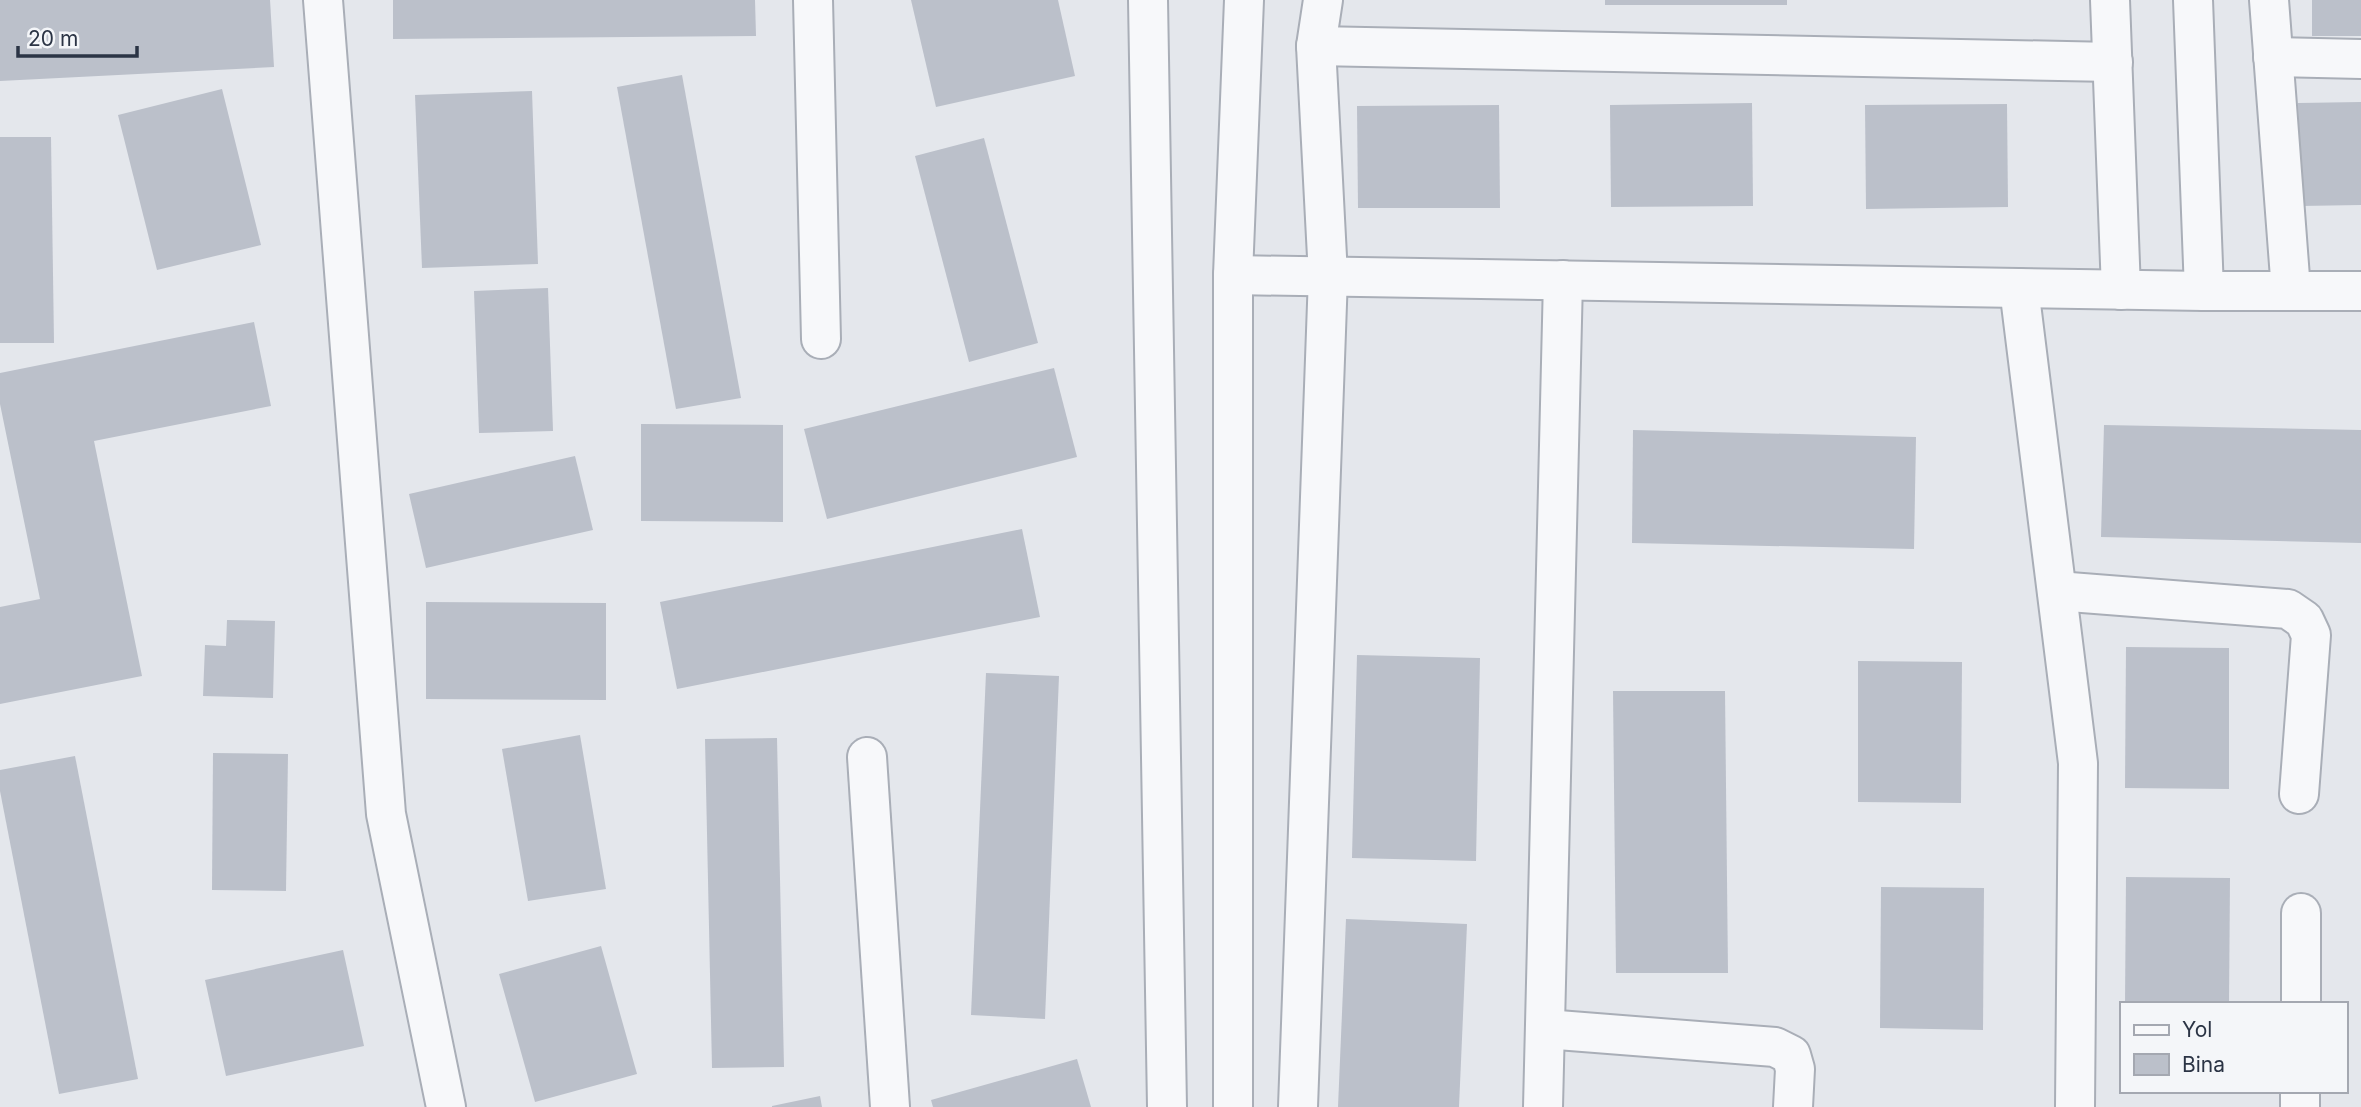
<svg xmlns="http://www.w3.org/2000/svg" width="2361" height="1107" viewBox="0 0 2361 1107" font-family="Inter,sans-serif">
	<rect width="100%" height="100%" fill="#e4e7ec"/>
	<!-- building -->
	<g fill="#bbc0ca">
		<polygon points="0,0 270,0 274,67 0,81"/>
		<polygon points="393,0 755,0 756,36 393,39"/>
		<polygon points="911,0 1058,0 1075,76 936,107"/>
		<rect x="1605" y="0" width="182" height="5"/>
		<rect x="2312" y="0" width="49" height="36"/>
		<polygon points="682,75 741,398 676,409 617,87"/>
		<polygon points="222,89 261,245 157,270 118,115"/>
		<polygon points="532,91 538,264 422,268 415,95"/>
		<polygon points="2361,102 2361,205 2300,206 2298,103"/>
		<polygon points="1752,103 1753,206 1611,207 1610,105"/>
		<polygon points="2007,104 2008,207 1866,209 1865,105"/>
		<polygon points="1499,105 1500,208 1358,208 1357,106"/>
		<polygon points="0,137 51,137 54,343 0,343"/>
		<polygon points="984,138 1038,343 969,362 915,156"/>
		<polygon points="548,288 553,431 479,433 474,291"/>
		<polygon points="254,322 271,406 94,441 142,676 0,704 0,607 40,599 0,404 0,373"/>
		<polygon points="1054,368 1077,457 827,519 804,429"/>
		<polygon points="641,424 783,425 783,522 641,521"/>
		<polygon points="2104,425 2361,430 2361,543 2101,537"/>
		<polygon points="1633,430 1916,437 1914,549 1632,543"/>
		<polygon points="575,456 593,530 426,568 409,494"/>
		<polygon points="1022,529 1040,617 677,689 660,602"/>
		<polygon points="426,602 606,603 606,700 426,699"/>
		<polygon points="227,620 275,621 273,698 203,696 205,645 226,646"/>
		<polygon points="2126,647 2229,648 2229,789 2125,788"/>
		<polygon points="1357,655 1480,658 1476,861 1352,858"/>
		<polygon points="1858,661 1962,662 1961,803 1858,802"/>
		<polygon points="986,673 1059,676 1045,1019 971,1015"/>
		<polygon points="1613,691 1725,691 1728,973 1616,973"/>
		<polygon points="580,735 606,889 528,901 502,749"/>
		<polygon points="777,738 784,1067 712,1068 705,739"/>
		<polygon points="213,753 288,754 286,891 212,890"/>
		<polygon points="75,756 138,1079 59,1094 0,791 0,770"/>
		<polygon points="2126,877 2230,878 2229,1004 2125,1004"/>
		<polygon points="1881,887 1984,888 1983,1030 1880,1028"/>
		<polygon points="1346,919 1467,924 1459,1107 1338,1107"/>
		<polygon points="601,946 637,1074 535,1102 499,974"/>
		<polygon points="343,950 364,1046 226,1076 205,980"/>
		<polygon points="1077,1059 1091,1107 933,1107 931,1100"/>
		<polygon points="820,1096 822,1107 772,1107 772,1106"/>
	</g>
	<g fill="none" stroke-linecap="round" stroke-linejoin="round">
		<defs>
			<g id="minor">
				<polyline points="323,0 386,814 446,1107"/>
				<polyline points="813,0 821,339"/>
				<polyline points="1148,0 1167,1107"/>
				<polyline points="2110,0 2121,290"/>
				<polyline points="2193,0 2204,291"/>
				<polyline points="2269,0 2291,291"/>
				<polyline points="1316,46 2113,62"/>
				<polyline points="2273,57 2361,59"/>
				<polyline points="1233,275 2204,291 2361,291"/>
				<polyline points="2019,288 2078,763 2075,1107"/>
				<polyline points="2057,591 2288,609 2304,620 2311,635 2299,794"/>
				<polyline points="867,757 890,1107"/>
				<polyline points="2301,1004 2301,913"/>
				<polyline points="1545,1029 1775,1047 1791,1055 1795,1069 1793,1107"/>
				<polyline points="1233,1107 1233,275 1244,0"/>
				<polyline points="1298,1107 1328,276 1316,46 1323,0"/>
				<polyline points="1543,1107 1563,280"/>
				<polyline points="2300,1107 2300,1091"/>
			</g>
		</defs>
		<!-- minor casing -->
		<use href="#minor" stroke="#a9aeb7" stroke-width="42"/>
		<!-- minor -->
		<use href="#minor" stroke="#f7f8fa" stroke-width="38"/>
	</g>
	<!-- legend -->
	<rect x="2120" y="1002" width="228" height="91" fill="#f4f6f9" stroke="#a4a8b1" stroke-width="2"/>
	<rect x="2134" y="1025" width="35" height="10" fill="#f7f8fa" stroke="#a4a8b1" stroke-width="2"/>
	<text x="2182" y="1037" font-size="21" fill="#2b3445">Yol</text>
	<rect x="2134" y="1054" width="35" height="21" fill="#bbc0ca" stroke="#a4a8b1" stroke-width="2"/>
	<text x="2182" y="1072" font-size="21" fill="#2b3445">Bina</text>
	<!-- scale -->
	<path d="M18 46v10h119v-10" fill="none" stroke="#2b3445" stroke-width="3.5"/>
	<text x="28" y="46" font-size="21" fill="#2b3445" stroke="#f4f6f9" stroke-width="5" paint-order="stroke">20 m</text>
</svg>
